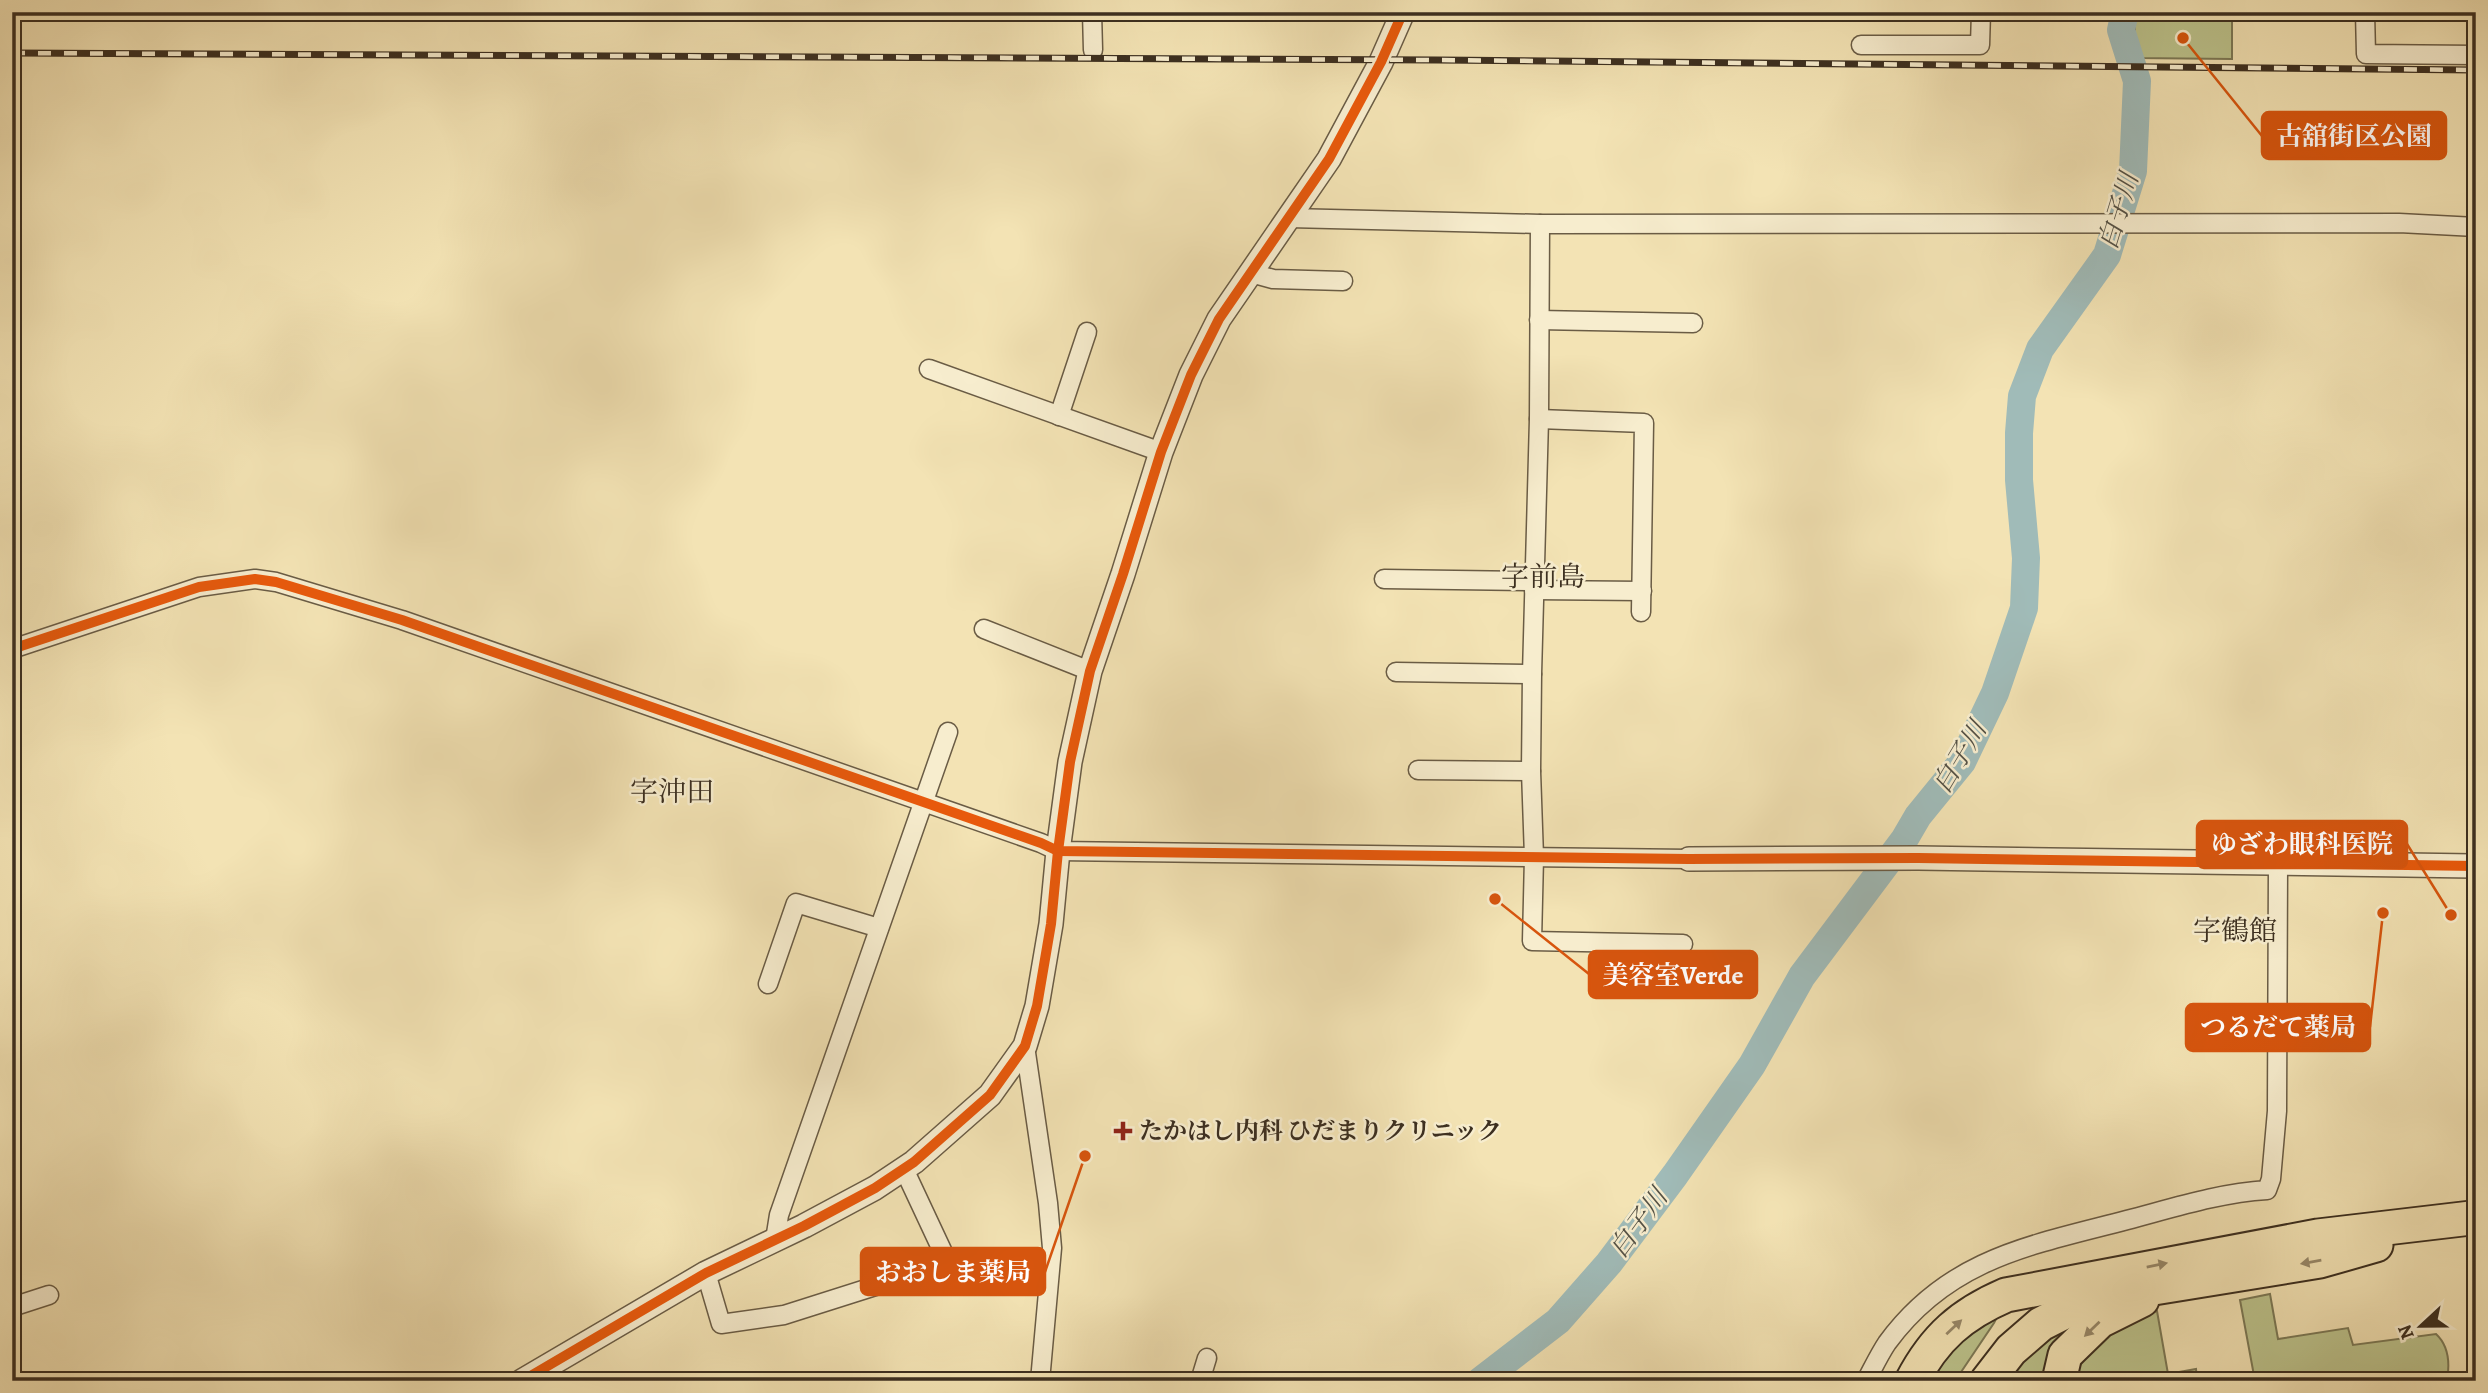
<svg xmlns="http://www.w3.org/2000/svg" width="2488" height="1393" viewBox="0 0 2488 1393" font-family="Alegreya,'Noto Serif JP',serif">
	<rect width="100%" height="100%" fill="#f3e3b4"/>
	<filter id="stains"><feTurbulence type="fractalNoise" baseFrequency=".00286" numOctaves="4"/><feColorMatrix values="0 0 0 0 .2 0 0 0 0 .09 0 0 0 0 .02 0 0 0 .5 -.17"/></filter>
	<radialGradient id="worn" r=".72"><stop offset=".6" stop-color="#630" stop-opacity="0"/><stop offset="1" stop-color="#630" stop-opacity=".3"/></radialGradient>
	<!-- green -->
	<g fill="#bcc38c" stroke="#7c7956" stroke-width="2">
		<polygon points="2134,12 2232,12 2232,59 2136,58"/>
		<path d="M2270,1294L2278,1339L2348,1328L2353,1345L2436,1334C2449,1346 2450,1363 2447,1380L2476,1381H2255L2240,1300Z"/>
		<polygon points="2004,1303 1994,1323 1955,1381 1926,1381 1944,1351"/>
		<path d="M2157,1311L2168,1374L2196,1369L2197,1381H2073C2085,1345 2122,1321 2157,1311Z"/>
		<polygon points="2053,1328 2077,1328 2046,1381 2000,1381"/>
	</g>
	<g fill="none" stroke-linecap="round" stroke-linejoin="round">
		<!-- river -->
		<polyline stroke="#a0bbb8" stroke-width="28" points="1480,1381 1558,1321 1609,1263 1675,1175 1752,1065 1802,976 1904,840 1918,816 1962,762 1995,693 2024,608 2026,558 2019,480 2019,433 2022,396 2040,349 2107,255 2133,171 2137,81 2121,30 2125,12"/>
		<defs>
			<g id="minor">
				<polyline points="1092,12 1093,50"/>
				<polyline points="2365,12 2366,54 2476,55"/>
				<polyline points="1861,45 1980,45 1981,12"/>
				<polyline points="1289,218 1540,224 2399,223 2476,227"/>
				<polyline points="1540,224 1539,419 1532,674 1531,771 1534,857 1532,941 1683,944"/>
				<polyline points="1251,273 1273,279 1343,281"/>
				<polyline points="1539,320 1693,323"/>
				<polyline points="929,369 1161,452"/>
				<polyline points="1059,416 1087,332"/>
				<polyline points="1539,419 1644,423 1641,612"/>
				<polyline points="1384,579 1535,581"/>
				<polyline points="1534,590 1642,591"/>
				<polyline points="984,629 1090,671"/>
				<polyline points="12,649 199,587 255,579 276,582 402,620 1041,843 1058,851 1689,859"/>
				<polyline points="1396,672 1532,674"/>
				<polyline points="1418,770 1531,771"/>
				<polyline points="768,984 796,903 879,928"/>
				<polyline points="1025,1046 1048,1203 1052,1248 1040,1381"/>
				<polyline points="775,1240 779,1215 948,732"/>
				<polyline points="706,1273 721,1324 784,1315 948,1263 904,1169"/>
				<polyline points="12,1307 49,1295"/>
				<polyline points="1200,1381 1207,1358"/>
				<path d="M1866,1381C1873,1368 1879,1355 1887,1343C1949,1258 2032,1245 2127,1220C2173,1208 2219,1193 2267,1190L2271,1179L2277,1111L2278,864"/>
			</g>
			<g id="tertiary">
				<polyline points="1689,859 1918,858 2473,866"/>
				<polyline points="522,1381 706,1273 804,1226 875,1188 914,1162 990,1095 1025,1046 1037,1006 1051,924 1058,851 1070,762 1090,671 1123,574 1161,452 1191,375 1219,319 1329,159 1381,62 1403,12"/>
			</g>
			<g id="motorway">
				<path d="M1912,1381C1935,1337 1962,1314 2006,1295L2318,1236L2471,1218"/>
				<polyline points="1987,1381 2011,1350 2041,1324 2092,1298 2320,1261 2376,1245"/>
				<polyline points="2059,1381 2065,1355 2100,1321 2142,1300"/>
			</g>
		</defs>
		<!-- minor casing -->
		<use href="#minor" stroke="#6a5c45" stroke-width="21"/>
		<!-- tertiary casing -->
		<use href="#tertiary" stroke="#6a5c45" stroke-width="26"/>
		<!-- motorway casing -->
		<use href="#motorway" stroke="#3c2f20" stroke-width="37"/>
		<!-- minor -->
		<use href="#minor" stroke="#f7edce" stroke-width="18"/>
		<!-- tertiary -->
		<use href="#tertiary" stroke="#f7edce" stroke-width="23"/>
		<!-- motorway -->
		<use href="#motorway" stroke="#f3e3b4" stroke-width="33"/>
		<defs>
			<polyline id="rail" points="12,53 1437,60 2476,70"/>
		</defs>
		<!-- rail casing -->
		<use href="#rail" stroke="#3c2f20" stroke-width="7"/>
		<!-- rail -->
		<use href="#rail" stroke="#f7edce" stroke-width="4.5" stroke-dasharray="13" stroke-linecap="butt"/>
		<defs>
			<g id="cycleway">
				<polyline points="12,649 199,587 255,579 276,582 402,620 1041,843 1058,851 1689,859 1918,858 2476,866"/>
				<polyline points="522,1381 706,1273 804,1226 875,1188 914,1162 990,1095 1025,1046 1037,1006 1051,924 1058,851 1070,762 1090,671 1123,574 1161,452 1191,375 1219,319 1329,159 1381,62 1403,12"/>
			</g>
		</defs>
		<!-- cycleway casing -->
		<use href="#cycleway" stroke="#f7edce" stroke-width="15"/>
		<!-- cycleway -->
		<use href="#cycleway" stroke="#e8590c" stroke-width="10"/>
	</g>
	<!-- one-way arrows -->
	<defs><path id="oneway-solid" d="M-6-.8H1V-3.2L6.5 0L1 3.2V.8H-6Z" transform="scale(1.75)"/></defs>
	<g fill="#98896a">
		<use href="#oneway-solid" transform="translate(2311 1262) rotate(170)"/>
		<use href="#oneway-solid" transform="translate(2157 1265) rotate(-11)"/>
		<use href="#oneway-solid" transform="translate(1954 1327) rotate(-43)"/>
		<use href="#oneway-solid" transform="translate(2092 1329) rotate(136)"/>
	</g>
	<!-- markers -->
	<path fill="#8f2418" stroke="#f7edce" stroke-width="2.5" d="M1119.5 1120.5h7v7h7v7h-7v7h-7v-7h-7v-7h7z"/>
	<g text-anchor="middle" stroke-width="5" stroke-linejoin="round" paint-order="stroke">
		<!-- poi labels -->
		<g font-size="24" font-weight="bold" fill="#3c2f20" stroke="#f7edce" text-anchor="start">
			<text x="1139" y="1139">たかはし内科 ひだまりクリニック</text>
		</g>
		<!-- water labels -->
		<g font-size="26" font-style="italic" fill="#555246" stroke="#f7edce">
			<text transform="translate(2118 211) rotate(-73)" y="9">白子川</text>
			<text transform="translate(1959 757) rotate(-59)" y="9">白子川</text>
			<text transform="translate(1638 1223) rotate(-54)" y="9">白子川</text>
		</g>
		<!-- quarter labels -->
		<g font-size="28" fill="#3c2f20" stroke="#f7edce">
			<text x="1543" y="586">字前島</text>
			<text x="672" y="801">字沖田</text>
			<text x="2235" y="940">字鶴館</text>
		</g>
	</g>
	<!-- callouts -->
	<path fill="none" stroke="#d7550e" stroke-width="2.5" d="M2183 38L2262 136M2451 915L2407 844M1495 899L1589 974M2383 913L2370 1027M1085 1156L1045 1272"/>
	<g fill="#d7550e" stroke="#f7edce" stroke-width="2.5">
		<circle cx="2183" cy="38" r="7"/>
		<circle cx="2451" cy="915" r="7"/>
		<circle cx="1495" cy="899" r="7"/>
		<circle cx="2383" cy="913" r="7"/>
		<circle cx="1085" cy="1156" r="7"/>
	</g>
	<g fill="#d7550e" stroke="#d7550e" stroke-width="2.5">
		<rect x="2262" y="112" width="184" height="47" rx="7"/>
		<rect x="2197" y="821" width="210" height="47" rx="7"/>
		<rect x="1589" y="951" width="168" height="47" rx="7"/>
		<rect x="2186" y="1004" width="184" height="47" rx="7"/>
		<rect x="861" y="1248" width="184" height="47" rx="7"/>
	</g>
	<g font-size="26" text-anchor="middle" font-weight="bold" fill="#fff">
		<text x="2354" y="145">古舘街区公園</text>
		<text x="2302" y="853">ゆざわ眼科医院</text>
		<text x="1673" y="984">美容室Verde</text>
		<text x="2278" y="1036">つるだて薬局</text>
		<text x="953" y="1281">おおしま薬局</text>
	</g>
	<!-- margin -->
	<rect width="2488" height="1393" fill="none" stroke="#f3e3b4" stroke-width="42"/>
	<rect x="14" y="14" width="2460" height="1365" fill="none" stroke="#3c2f20" stroke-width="3.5"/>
	<rect x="21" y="21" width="2446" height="1351" fill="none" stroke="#3c2f20" stroke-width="2"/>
	<!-- north arrow -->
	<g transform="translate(2421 1326) rotate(248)" stroke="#f7edce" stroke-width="5" paint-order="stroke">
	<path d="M0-5L12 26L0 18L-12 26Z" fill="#3c2f20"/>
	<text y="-10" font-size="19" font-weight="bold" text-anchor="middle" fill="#3c2f20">N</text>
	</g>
	<rect width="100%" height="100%" filter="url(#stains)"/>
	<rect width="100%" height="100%" fill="url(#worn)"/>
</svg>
